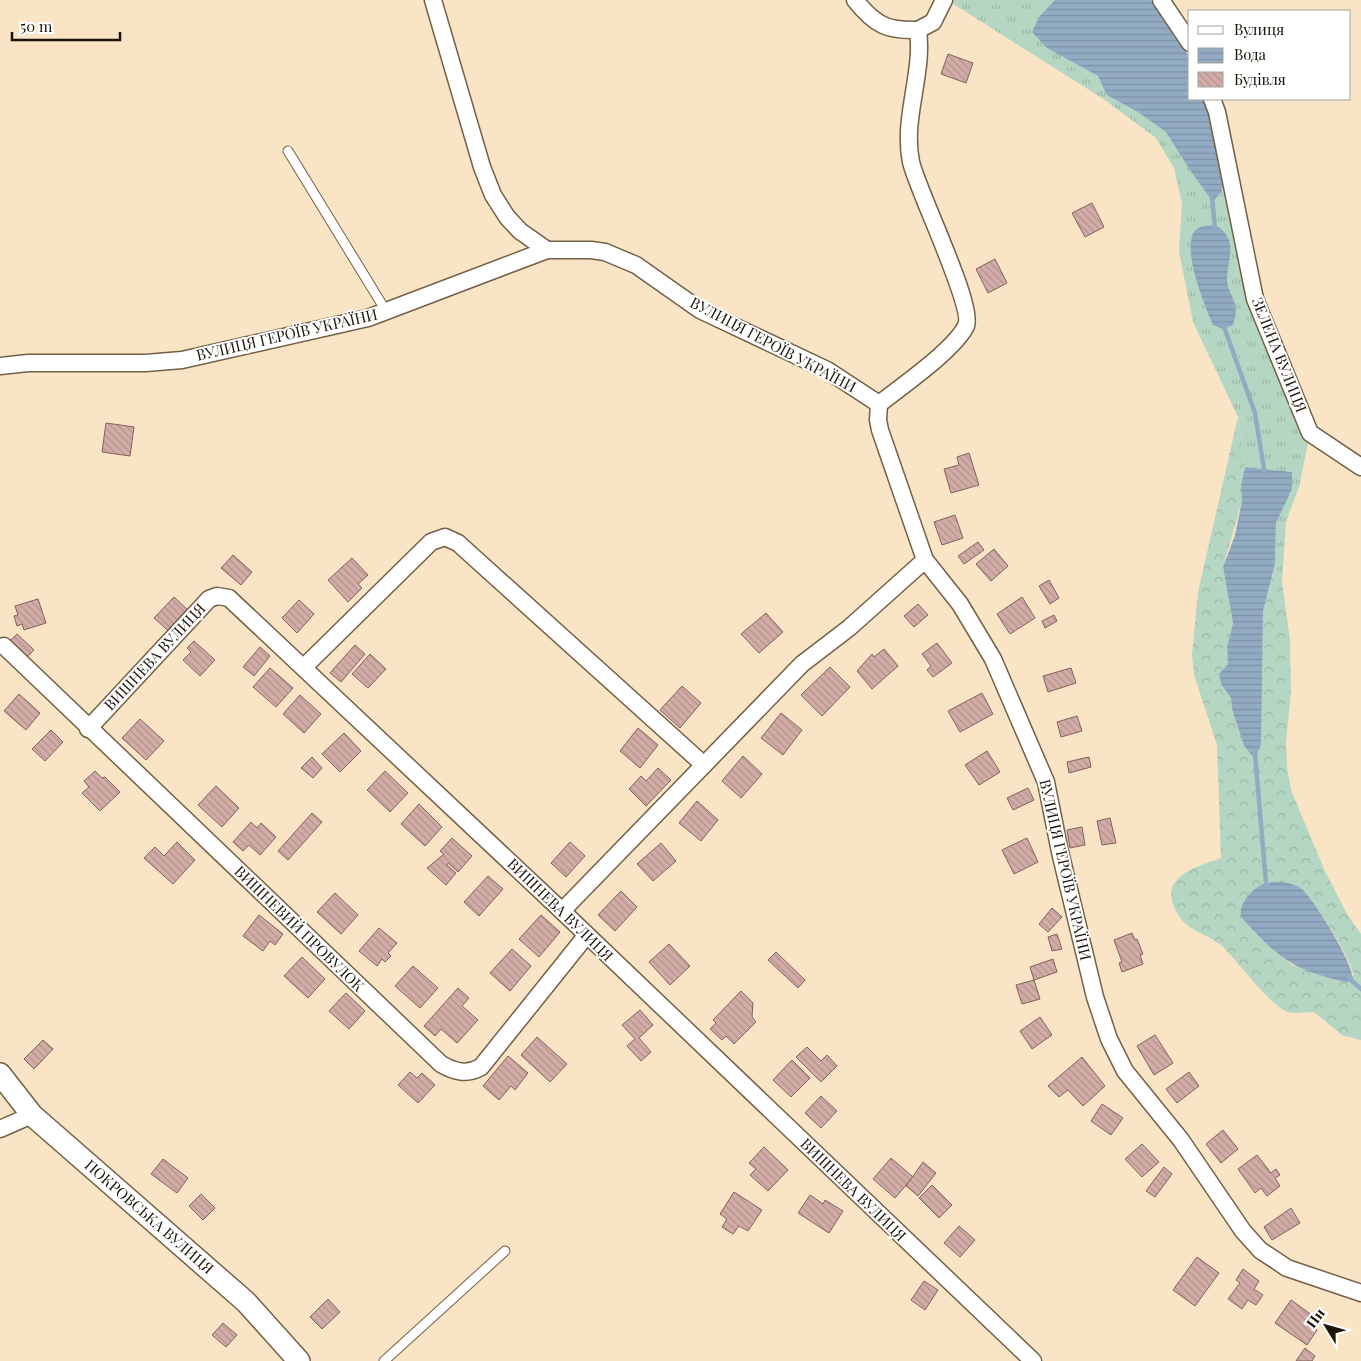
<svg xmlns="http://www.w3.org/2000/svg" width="1361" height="1361" viewBox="0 0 1361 1361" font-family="'Playfair Display',serif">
	<defs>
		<pattern id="grass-tufts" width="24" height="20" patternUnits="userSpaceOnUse" patternTransform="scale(1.25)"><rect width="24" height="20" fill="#b5d6c3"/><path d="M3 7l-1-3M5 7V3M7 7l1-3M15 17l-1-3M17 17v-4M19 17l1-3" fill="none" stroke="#9bb7a6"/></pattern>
		<pattern id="forest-crowns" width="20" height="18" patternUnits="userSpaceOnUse" patternTransform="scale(1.25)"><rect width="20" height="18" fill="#b5d6c3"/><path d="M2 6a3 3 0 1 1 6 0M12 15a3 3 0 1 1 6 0" fill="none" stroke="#9bb7a6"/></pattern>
		<pattern id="water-rules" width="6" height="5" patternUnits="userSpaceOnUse" patternTransform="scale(1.25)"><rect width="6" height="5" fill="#92abc3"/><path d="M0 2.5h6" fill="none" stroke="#7d92a6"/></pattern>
		<pattern id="building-back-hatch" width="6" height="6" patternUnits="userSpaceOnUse" patternTransform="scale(1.25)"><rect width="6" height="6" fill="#d2aca6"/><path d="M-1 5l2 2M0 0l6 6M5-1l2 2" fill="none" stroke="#b4938d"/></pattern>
	</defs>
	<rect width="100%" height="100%" fill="#f9e4c6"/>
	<!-- grass -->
	<polygon fill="url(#grass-tufts)" points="947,0 1161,0 1190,43 1190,99 1212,99 1255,299 1310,433 1299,487 1286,522 1282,582 1275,564 1276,523 1292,489 1292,472 1245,467 1238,417 1193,322 1179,251 1182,204 1174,168 1156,138 1102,98"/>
	<!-- forest -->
	<path fill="url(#forest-crowns)" fill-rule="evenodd" d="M1238,417L1245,467L1241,485L1242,501L1223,567L1233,623L1227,647L1228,664L1219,674L1221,684L1231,698L1232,709L1244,746L1255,759L1260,714L1263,611L1275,564L1282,582L1290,640L1291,691L1286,743L1287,767L1291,790L1324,869L1347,914L1361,934V1040L1342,1035L1314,1012C1306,1012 1296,1014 1288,1012C1270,1006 1237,960 1221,945C1211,937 1198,933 1188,926C1181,921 1176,912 1173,904C1163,874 1200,866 1221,858L1217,745L1194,675L1192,655L1198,592ZM1284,882C1290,883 1296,885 1301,889C1317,902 1348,955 1354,975L1342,982L1292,965L1275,952L1241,917C1240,892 1264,889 1284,882Z"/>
	<!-- water -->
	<g fill="url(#water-rules)">
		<polygon points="1055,0 1150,0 1177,30 1190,62 1190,99 1204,99 1222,170 1222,190 1213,202 1190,170 1166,132 1138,112 1107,95 1098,76 1047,48 1032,32 1039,17"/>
		<path d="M1215,225C1240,239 1227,258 1227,280C1227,290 1236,300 1236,310C1236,315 1234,321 1233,325L1223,329L1213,325C1205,306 1182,251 1194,232C1199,225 1207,226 1215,225Z"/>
		<polygon points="1245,467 1292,472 1292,489 1276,523 1275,564 1263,611 1261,744 1255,759 1244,746 1232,709 1231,698 1221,684 1219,674 1228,664 1227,647 1233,623 1223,567 1235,535 1242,501 1241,485"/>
		<path d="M1284,882C1290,883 1296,885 1302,889C1315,901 1355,965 1353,981C1343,984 1336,979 1326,977C1283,965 1270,948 1241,917C1238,903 1254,886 1267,883C1272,881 1278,882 1284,882Z"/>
	</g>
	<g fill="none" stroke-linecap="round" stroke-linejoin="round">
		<!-- stream -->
		<g stroke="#92abc3" stroke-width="4.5">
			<polyline points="1212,197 1215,229"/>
			<polyline points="1223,324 1255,413 1265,475"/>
			<polyline points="1255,754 1266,883 1269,887"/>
			<polyline points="1349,978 1361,989"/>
		</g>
	</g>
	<!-- building -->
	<g fill="url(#building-back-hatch)" stroke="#84615d">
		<polygon points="948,54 973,63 966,83 941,74"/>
		<polygon points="1092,203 1104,227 1085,237 1072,213"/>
		<polygon points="995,259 1007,283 988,293 976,269"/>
		<polygon points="106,423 134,427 130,456 102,452"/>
		<polygon points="969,453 979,485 951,493 944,469 959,465 957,457"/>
		<polygon points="955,515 963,538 942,545 934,522"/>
		<polygon points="978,542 984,550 964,564 958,556"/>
		<polygon points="994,549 1008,566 991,581 976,564"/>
		<polygon points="233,555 252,572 241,585 221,568"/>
		<polygon points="352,558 368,575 358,584 362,588 348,602 328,580"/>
		<polygon points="1049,580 1059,598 1050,604 1039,586"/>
		<polygon points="174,597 191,613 172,634 154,618"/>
		<polygon points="1022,597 1035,618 1010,634 997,614"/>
		<polygon points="38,599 46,623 24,630 22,624 17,626 14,616 18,615 15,606"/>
		<polygon points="299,600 314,614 297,633 282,618"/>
		<polygon points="918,604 928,615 914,627 904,616"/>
		<polygon points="766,613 783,632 759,653 741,634"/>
		<polygon points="1054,615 1057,621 1045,628 1042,621"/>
		<polygon points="17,634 34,650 26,658 9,642"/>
		<polygon points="194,641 215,660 200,676 183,660 191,652 187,648"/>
		<polygon points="937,643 952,663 933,677 927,670 931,666 922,654"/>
		<polygon points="355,645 365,654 341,682 330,673"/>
		<polygon points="260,647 270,656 254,676 243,667"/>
		<polygon points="884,649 898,666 872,689 857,671 872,654 874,657"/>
		<polygon points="370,654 386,669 368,688 352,674"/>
		<polygon points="830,667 850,687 822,716 801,695"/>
		<polygon points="270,668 293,688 276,707 253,687"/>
		<polygon points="1071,668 1076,683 1048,692 1043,676"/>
		<polygon points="682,686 701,703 680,728 660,710"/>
		<polygon points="982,693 993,714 960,732 948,711"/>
		<polygon points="19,694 40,713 26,730 4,711"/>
		<polygon points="300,695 321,714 304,733 283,714"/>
		<polygon points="781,713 802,730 783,755 761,738"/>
		<polygon points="1077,716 1082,731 1061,737 1057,722"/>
		<polygon points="140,719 164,741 146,760 122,738"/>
		<polygon points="638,728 658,745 640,768 620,751"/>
		<polygon points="51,730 63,742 45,761 32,749"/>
		<polygon points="344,733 361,751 340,772 322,754"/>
		<polygon points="987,751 1000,772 979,785 965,765"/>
		<polygon points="743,756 762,774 741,798 722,781"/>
		<polygon points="312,757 322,768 313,778 301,768"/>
		<polygon points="1089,757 1091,767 1069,773 1067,762"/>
		<polygon points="658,768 671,780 646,806 629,789 641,776 646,781"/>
		<polygon points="95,771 102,778 105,777 120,792 100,811 82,793 89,787 84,781"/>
		<polygon points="385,771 408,793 390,812 367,790"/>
		<polygon points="216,786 239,808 222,827 198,805"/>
		<polygon points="1028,788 1034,800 1013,810 1007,798"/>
		<polygon points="697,801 718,820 701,841 679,823"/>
		<polygon points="419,804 442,827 425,846 401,824"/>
		<polygon points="312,813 322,822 288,860 278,851"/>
		<polygon points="1110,818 1116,843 1102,845 1097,821"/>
		<polygon points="251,822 257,828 261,823 276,837 260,855 249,845 243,851 233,842"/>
		<polygon points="1082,827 1085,845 1070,848 1067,830"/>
		<polygon points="452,838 472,856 458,872 448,863 447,865 456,873 446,885 427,868 444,854 440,851"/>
		<polygon points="1027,838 1038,862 1014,874 1002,850"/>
		<polygon points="177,842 195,860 173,884 144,858 155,847 164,856"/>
		<polygon points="570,842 585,856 566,877 551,863"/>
		<polygon points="661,843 676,861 653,881 637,864"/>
		<polygon points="488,876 503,889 479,916 464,902"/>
		<polygon points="621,891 637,907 615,931 598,915"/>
		<polygon points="335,893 358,915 341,934 317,912"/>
		<polygon points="1052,908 1062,917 1048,932 1039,924"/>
		<polygon points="259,915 283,934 275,945 270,941 263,951 243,936"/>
		<polygon points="541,915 560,932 539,957 519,939"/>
		<polygon points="379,928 397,943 388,953 391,956 385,962 382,959 377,966 359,951"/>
		<polygon points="1132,933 1135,940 1137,939 1143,954 1140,955 1143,964 1122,972 1119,963 1122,962 1114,940"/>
		<polygon points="1057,934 1062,949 1052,951 1048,937"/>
		<polygon points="669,944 690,966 670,985 649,962"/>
		<polygon points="512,949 531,966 510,991 490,973"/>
		<polygon points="776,952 805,980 798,988 768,960"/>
		<polygon points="302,957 325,979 308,998 284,976"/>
		<polygon points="1053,959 1057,972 1034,980 1030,967"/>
		<polygon points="413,966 438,988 420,1008 395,986"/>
		<polygon points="1034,980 1040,999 1022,1004 1016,985"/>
		<polygon points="458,988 469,998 462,1006 478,1020 457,1043 441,1029 435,1036 424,1026"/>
		<polygon points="741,991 753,1003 752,1017 756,1022 734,1044 726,1036 722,1040 710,1029 716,1023 713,1020"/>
		<polygon points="346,993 365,1011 349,1029 329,1011"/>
		<polygon points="640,1010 653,1025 639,1038 651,1052 641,1061 627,1046 635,1039 622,1025"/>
		<polygon points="1040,1017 1052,1035 1032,1049 1020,1031"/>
		<polygon points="1155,1035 1173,1063 1154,1075 1137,1046"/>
		<polygon points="537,1037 567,1064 550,1082 521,1055"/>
		<polygon points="43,1040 53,1049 34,1069 24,1059"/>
		<polygon points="807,1047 821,1061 827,1055 837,1066 821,1082 796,1057"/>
		<polygon points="508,1056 528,1073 515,1090 511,1086 499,1100 483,1086"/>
		<polygon points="1082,1057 1105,1086 1083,1106 1068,1090 1059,1097 1048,1086"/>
		<polygon points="792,1060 810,1078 791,1097 773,1080"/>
		<polygon points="410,1072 417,1078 422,1073 435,1085 418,1103 398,1085"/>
		<polygon points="1189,1072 1199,1086 1177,1103 1166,1089"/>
		<polygon points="821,1096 837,1111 821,1128 805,1113"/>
		<polygon points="1102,1104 1123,1118 1111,1135 1091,1121"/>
		<polygon points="1223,1130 1238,1149 1221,1163 1206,1144"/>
		<polygon points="1142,1144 1159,1162 1142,1177 1125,1159"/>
		<polygon points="764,1147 788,1170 768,1191 750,1175 756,1169 749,1163"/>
		<polygon points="1257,1155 1271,1173 1276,1169 1280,1175 1275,1178 1280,1186 1267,1196 1261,1188 1255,1193 1238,1169"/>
		<polygon points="891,1158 913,1177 895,1198 873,1179"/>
		<polygon points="163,1159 188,1178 177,1193 151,1174"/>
		<polygon points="923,1162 936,1173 918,1196 906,1186"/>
		<polygon points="1164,1167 1172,1174 1155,1197 1146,1191"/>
		<polygon points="932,1185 952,1205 939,1218 919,1198"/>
		<polygon points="734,1192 762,1210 748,1231 739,1226 733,1234 722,1227 727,1219 720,1214"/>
		<polygon points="201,1194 215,1208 203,1220 189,1206"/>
		<polygon points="810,1195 823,1204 825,1200 843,1211 829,1233 798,1213"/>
		<polygon points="1291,1208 1300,1223 1272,1240 1264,1227"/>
		<polygon points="959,1226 975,1240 960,1257 944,1243"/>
		<polygon points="1197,1257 1219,1273 1195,1306 1173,1290"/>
		<polygon points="1243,1269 1259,1281 1254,1289 1263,1295 1256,1305 1248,1300 1242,1309 1228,1299 1240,1283 1236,1280"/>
		<polygon points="924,1281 938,1290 925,1310 911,1300"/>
		<polygon points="328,1299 340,1312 322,1329 310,1317"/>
		<polygon points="1291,1300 1316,1318 1311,1325 1317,1330 1307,1345 1275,1323"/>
		<polygon points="223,1323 237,1335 226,1347 212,1335"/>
		<polygon points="1305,1348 1315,1356 1312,1361 1296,1361"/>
	</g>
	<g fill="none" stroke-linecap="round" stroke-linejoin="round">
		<defs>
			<g id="service">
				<polyline points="288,151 386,311"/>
				<polyline points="384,1361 505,1251"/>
			</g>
			<g id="minor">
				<polyline points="433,0 482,167 493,195 507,217 520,231 547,250"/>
				<path d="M855,0C875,25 887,31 918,30"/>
				<polyline points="1161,0 1190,43"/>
				<polyline points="1212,99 1217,112 1255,299 1310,433 1361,467"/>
				<polyline points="0,366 28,363 146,363 182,360 368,318 547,250 591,250 605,252 636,265 700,310 827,370 879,404 878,420 880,430 925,560 960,604 993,659 1046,782 1060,852 1095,997 1109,1039 1125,1071 1181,1140 1243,1231 1260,1250 1287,1268 1361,1293"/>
				<path d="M879,404C902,386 954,350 966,326C975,307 918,192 911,162C902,118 924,74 918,30L933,22L944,0"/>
				<path d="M4,646L441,1064C455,1072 467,1075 481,1067L586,936"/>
				<polyline points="304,667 431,542 445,537 458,543 704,765"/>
				<polyline points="88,729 209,599 217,596 229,598 562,911 1033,1361"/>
				<polyline points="562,911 802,664 849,628 925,560"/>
				<polyline points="0,1129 32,1115"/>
			</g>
			<polyline id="tertiary" points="0,1074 32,1115 246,1302 299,1361"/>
		</defs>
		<!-- service casing -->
		<use href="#service" stroke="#736146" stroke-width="11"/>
		<!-- minor casing -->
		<use href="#minor" stroke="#736146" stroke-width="19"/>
		<!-- tertiary casing -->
		<use href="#tertiary" stroke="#736146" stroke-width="24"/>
		<!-- service -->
		<use href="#service" stroke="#fff" stroke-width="9"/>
		<!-- minor -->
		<use href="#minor" stroke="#fff" stroke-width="16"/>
		<!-- tertiary -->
		<use href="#tertiary" stroke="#fff" stroke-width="21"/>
	</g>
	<g text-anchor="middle" stroke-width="4" stroke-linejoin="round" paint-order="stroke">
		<!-- street labels -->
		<g font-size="15" fill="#1a1308" stroke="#fff">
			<text transform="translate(287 335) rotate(-13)" y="5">ВУЛИЦЯ ГЕРОЇВ УКРАЇНИ</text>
			<text transform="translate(773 345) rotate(28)" y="5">ВУЛИЦЯ ГЕРОЇВ УКРАЇНИ</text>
			<text transform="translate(1279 355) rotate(68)" y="5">ЗЕЛЕНА ВУЛИЦЯ</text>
			<text transform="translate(155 657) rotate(-47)" y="5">ВИШНЕВА ВУЛИЦЯ</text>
			<text transform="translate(1065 870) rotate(77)" y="5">ВУЛИЦЯ ГЕРОЇВ УКРАЇНИ</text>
			<text transform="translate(560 910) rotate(44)" y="5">ВИШНЕВА ВУЛИЦЯ</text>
			<text transform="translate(299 929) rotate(44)" y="5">ВИШНЕВИЙ ПРОВУЛОК</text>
			<text transform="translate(853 1190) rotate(44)" y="5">ВИШНЕВА ВУЛИЦЯ</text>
			<text transform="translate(149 1217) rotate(41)" y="5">ПОКРОВСЬКА ВУЛИЦЯ</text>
		</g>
	</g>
	<!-- legend -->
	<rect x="1188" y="10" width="162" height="90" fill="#ffffff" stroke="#a3a19c"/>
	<rect x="1198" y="26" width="25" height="8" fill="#ffffff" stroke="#a3a19c"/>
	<text x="1234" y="35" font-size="15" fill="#1a1308">Вулиця</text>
	<rect x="1198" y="48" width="25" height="15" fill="url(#water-rules)" stroke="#a3a19c"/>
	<text x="1234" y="60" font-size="15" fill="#1a1308">Вода</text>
	<rect x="1198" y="72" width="25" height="15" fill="url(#building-back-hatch)" stroke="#a3a19c"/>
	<text x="1234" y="85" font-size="15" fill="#1a1308">Будівля</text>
	<!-- north arrow -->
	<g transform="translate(1326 1326) rotate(307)" stroke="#ffffff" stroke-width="4" paint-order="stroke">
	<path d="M0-4L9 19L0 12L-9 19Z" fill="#1a1308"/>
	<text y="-8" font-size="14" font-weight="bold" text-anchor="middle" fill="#1a1308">Пн</text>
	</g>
	<!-- scale -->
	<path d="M12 32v8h108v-8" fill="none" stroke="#1a1308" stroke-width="2.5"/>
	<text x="20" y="32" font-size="15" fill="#1a1308" stroke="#ffffff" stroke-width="4" paint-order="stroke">50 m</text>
</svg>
